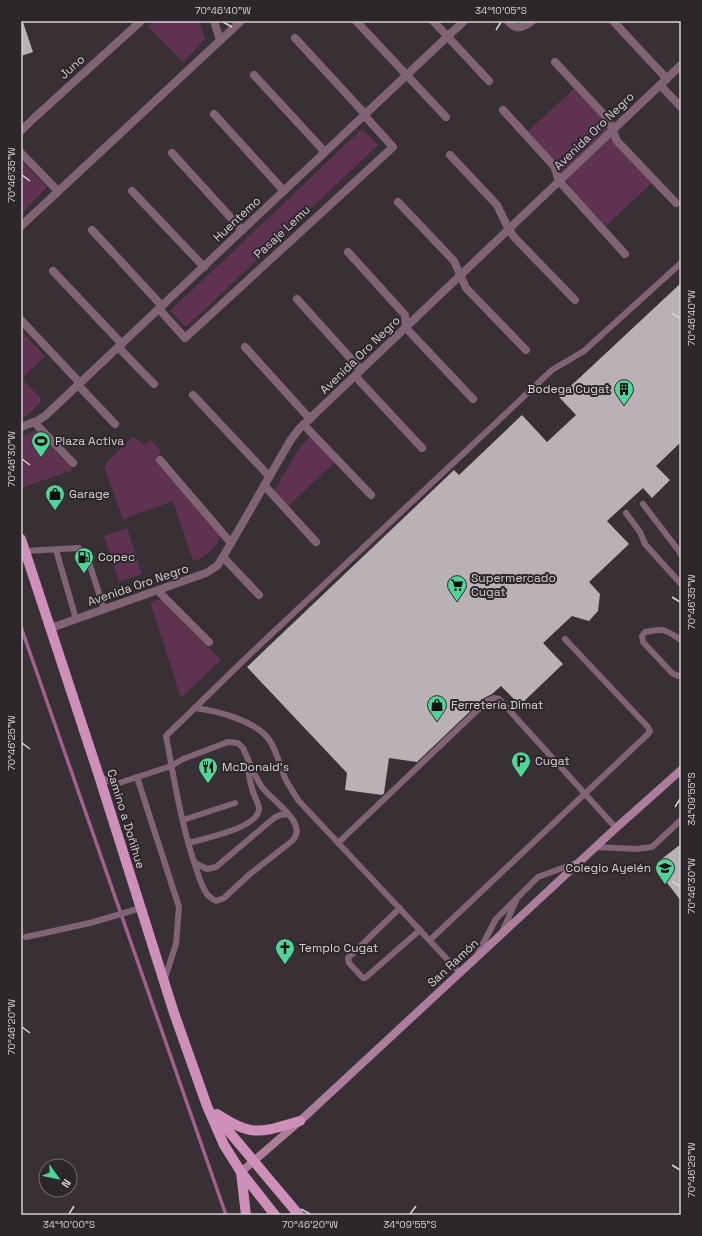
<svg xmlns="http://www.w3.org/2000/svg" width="702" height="1236" viewBox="0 0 702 1236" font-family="'Space Grotesk',sans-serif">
	<rect width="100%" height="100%" fill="#383035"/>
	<!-- green -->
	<g fill="#5f3251">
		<polygon points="155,21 199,21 205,39 183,62 148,27"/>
		<polygon points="575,88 604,120 614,143 652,183 606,226 571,188 556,165 527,132"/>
		<polygon points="362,129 378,145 186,327 170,311"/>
		<polygon points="21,161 47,187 21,214"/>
		<polygon points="21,330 45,357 22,378 42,400 29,414 21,419"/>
		<polygon points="36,431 73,470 21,488 21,437"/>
		<polygon points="311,436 335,462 288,506 274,491 301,446"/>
		<path d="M133,437L144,445L151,440L161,452L155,461L220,535C219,547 204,558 193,561L173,501L123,519L104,467L107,462Z"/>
		<polygon points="127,528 142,574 119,582 104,536"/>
		<polygon points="161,599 221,660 181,698 150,602"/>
	</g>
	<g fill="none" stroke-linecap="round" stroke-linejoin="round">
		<!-- stream -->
		<polyline stroke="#a35f8d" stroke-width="3.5" points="21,627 226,1215"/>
	</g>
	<!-- building -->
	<g fill="#bab1b6">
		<polygon points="21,22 23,22 33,52 21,56"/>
		<polygon points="681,283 681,442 656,466 670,480 652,498 643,488 607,521 629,544 589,582 600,594 598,611 589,621 572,616 543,643 563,664 520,705 501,686 492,694 484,698 417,762 389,758 384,793 382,795 345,790 347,773 247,667 454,470 459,475 522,415 547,442 576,415 559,397"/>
		<polygon points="681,844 681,901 658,871 664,866 659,861"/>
	</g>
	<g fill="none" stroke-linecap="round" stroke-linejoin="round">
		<!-- lane -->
		<g stroke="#816376" stroke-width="6">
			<polyline points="643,504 679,551 681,555"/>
			<polyline points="626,513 640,532 645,544 681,584"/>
			<polyline points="56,550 76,619"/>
			<polyline points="25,551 79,548 87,556 104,609"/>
			<path d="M681,640C664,629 665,628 645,632L642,636L643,642L672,673L678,676L681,675"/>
			<path d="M195,708C218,711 257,721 270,741C277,752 280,766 285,778C289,786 294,793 298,800L460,973"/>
			<path d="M99,776L108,781L116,784L171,766L183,759L228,742L238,743L243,748C249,761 254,776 262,787C271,800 310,824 292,841L250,874L224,898L216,901C213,899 209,897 207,894C201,886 198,874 195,865C181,823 174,779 166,736L246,658L552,370L584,351L681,263"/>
			<polyline points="137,777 179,907 176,944 164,981"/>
			<polyline points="183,820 235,803"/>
			<path d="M188,843C203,839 260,828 259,808C258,801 253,795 252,788C249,779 248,770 248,761"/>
			<polyline points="338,843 487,701 494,698 499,699 616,828"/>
			<polyline points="596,847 636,849 652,847 681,820"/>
			<polyline points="195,863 207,869 216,867 274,818 280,815 287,814"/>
			<polyline points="400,908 348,958 349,963 363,978 365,978 420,930"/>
			<polyline points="502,932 516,901"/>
			<polyline points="26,937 90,923 141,908"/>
			<polyline points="430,940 648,734 650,731 648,727 565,639"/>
			<polyline points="477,955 496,919 538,877 576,863"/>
		</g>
		<!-- street -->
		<g stroke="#816376" stroke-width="8">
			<polyline points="214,21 220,40"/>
			<polyline points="356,21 446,117"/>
			<polyline points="433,21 489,81"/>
			<path d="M508,21C516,30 522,29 532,21"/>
			<polyline points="613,21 667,79"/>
			<polyline points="295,38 365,114"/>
			<polyline points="555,62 608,119 617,141 676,203"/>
			<polyline points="254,75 325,152"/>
			<polyline points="660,85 681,107"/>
			<polyline points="503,110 554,166 559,181 625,254"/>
			<polyline points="214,114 284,191"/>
			<polyline points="21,131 33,119 141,21"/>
			<polyline points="21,153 58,191"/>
			<polyline points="172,153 242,230"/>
			<polyline points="450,155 497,205 509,230 515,238 575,300"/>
			<polyline points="132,191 204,267"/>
			<polyline points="398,202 454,261 466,288 526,350"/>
			<polyline points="21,226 241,21"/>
			<polyline points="92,230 162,306"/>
			<polyline points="348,252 405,315 406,328 473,399"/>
			<polyline points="53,271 122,344"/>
			<polyline points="297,299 361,370"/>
			<polyline points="159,309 185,338 393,147 364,115"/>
			<polyline points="21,320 80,383"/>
			<polyline points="118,347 154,384"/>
			<polyline points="245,347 310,419"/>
			<polyline points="355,376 422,448"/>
			<polyline points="78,385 115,424"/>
			<polyline points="193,395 269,476"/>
			<polyline points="34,422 73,463"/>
			<polyline points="304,425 371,495"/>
			<polyline points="21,427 37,421 45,416 464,21"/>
			<polyline points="160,460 231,543"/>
			<polyline points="264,485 316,542"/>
			<polyline points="223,557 259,595"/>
			<polyline points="158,591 209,642"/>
			<polyline points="51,628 206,573 217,566 223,557 290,441 299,429 681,65"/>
		</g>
		<!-- secondary -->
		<polyline stroke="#ad7d9c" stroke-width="8" points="241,1172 300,1121 616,828 681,770"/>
		<!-- primary -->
		<g stroke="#ce90b9" stroke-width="10">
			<polyline points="21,539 99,776 174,1013 207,1106 224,1145 241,1172 275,1215"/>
			<path d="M217,1114C253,1138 261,1132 300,1121"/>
			<polyline points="215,1115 299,1215"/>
			<polyline points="241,1172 246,1215"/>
		</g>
	</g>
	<!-- ticks -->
	<path fill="none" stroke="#d5d1d4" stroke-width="1.5" d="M223,22L232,27M496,30L501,22M22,175L30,181M672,313L680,318M22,459L30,465M672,597L680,602M22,743L30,749M675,807L680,799M672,881L680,886M22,1027L30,1033M672,1165L680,1170M301,1209L310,1214M69,1214L74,1206M410,1214L416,1206"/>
	<!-- icons -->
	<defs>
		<symbol id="building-pin" viewBox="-11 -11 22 30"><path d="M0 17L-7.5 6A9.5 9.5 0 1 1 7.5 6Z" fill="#52d397" stroke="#2d272b"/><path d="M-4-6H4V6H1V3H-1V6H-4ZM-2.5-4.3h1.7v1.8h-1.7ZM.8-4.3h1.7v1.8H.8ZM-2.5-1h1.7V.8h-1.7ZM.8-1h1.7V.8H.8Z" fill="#111"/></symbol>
		<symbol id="stadium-pin" viewBox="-11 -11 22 30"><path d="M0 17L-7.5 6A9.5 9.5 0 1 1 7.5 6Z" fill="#52d397" stroke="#2d272b"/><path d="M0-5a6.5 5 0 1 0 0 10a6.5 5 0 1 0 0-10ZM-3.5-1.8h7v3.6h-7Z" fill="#111"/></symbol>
		<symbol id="shop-pin" viewBox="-11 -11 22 30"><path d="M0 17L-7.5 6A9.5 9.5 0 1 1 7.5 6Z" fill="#52d397" stroke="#2d272b"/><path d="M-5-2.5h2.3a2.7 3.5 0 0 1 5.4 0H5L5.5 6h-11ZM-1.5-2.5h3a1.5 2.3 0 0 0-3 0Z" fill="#111"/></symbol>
		<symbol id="fuel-pin" viewBox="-11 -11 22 30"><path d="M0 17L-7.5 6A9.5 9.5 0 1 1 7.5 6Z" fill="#52d397" stroke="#2d272b"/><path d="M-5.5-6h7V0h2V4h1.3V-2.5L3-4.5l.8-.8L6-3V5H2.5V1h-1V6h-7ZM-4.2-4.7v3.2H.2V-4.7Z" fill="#111"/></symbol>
		<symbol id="supermarket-pin" viewBox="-11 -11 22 30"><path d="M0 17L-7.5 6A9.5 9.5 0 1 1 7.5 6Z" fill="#52d397" stroke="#2d272b"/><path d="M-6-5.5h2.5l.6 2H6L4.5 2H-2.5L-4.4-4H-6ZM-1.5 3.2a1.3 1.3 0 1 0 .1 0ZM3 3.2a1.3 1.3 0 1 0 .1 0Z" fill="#111"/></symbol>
		<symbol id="parking-pin" viewBox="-11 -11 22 30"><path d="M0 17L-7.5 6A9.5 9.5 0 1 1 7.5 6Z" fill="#52d397" stroke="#2d272b"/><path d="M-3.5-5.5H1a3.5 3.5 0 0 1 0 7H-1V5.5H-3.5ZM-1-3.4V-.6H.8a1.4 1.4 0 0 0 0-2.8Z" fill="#111"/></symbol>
		<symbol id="restaurant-pin" viewBox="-11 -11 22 30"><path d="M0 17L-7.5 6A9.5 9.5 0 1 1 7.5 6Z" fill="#52d397" stroke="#2d272b"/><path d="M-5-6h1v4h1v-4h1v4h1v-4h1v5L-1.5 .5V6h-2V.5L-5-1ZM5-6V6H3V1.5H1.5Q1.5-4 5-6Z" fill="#111"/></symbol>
		<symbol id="school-pin" viewBox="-11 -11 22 30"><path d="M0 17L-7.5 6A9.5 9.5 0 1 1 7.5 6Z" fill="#52d397" stroke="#2d272b"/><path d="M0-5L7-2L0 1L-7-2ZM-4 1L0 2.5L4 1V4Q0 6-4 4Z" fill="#111"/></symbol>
		<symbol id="church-pin" viewBox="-11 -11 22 30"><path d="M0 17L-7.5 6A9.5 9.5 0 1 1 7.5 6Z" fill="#52d397" stroke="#2d272b"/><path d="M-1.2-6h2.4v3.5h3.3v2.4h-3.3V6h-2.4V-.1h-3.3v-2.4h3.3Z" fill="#111"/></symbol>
	</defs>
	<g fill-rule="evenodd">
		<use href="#building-pin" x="613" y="378" width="22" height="30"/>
		<use href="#stadium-pin" x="30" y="430" width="22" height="30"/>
		<use href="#shop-pin" x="44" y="483" width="22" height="30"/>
		<use href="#fuel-pin" x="73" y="546" width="22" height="30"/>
		<use href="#supermarket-pin" x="446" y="574" width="22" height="30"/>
		<use href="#shop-pin" x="426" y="694" width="22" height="30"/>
		<use href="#parking-pin" x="510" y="750" width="22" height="30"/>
		<use href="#restaurant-pin" x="197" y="756" width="22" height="30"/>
		<use href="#school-pin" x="654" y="857" width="22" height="30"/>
		<use href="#church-pin" x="274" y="937" width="22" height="30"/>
	</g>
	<g text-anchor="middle" stroke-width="4" stroke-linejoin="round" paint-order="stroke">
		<!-- street labels -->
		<g font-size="12" fill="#d5d1d4" stroke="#2d272b">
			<text transform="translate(72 67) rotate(-42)" y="4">Juno</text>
			<text transform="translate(594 131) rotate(-44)" y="4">Avenida Oro Negro</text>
			<text transform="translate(237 219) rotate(-43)" y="4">Huentemo</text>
			<text transform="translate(282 232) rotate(-43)" y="4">Pasaje Lemu</text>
			<text transform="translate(360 355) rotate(-44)" y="4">Avenida Oro Negro</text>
			<text transform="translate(138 585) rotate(-19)" y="4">Avenida Oro Negro</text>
			<text transform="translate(126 819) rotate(73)" y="4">Camino a Doñihue</text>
			<text transform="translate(453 963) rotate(-43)" y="4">San Ramón</text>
		</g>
		<!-- poi labels -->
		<g font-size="12" fill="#d5d1d4" stroke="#2d272b" text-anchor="start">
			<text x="610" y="393" text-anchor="end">Bodega Cugat</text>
			<text x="55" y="445">Plaza Activa</text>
			<text x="69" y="498">Garage</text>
			<text x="98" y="561">Copec</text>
			<text x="471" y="582">Supermercado<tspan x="471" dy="14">Cugat</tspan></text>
			<text x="451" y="709">Ferretería Dimat</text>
			<text x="535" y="765">Cugat</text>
			<text x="222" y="771">McDonald's</text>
			<text x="651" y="872" text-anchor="end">Colegio Ayelén</text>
			<text x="299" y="952">Templo Cugat</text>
		</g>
	</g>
	<!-- border -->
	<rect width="702" height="1236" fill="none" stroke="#2d272b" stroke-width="44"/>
	<!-- north arrow -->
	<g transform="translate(58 1178) rotate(123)"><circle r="19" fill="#2d272b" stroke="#706b6f"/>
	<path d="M0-3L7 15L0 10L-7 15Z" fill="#52d397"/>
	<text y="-6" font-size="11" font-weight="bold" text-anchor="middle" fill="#d5d1d4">N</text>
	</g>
	<rect x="22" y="22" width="658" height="1192" fill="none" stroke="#d5d1d4" stroke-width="1.5"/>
	<g font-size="10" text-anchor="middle" fill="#d5d1d4">
		<text x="223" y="14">70°46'40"W</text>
		<text x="501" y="14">34°10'05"S</text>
		<text transform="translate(11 175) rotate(-90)" y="4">70°46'35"W</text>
		<text transform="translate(691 318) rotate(-90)" y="4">70°46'40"W</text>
		<text transform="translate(11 459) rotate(-90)" y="4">70°46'30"W</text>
		<text transform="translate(691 602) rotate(-90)" y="4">70°46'35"W</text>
		<text transform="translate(11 743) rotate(-90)" y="4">70°46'25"W</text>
		<text transform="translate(691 799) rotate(-90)" y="4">34°09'55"S</text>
		<text transform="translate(691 886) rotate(-90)" y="4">70°46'30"W</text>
		<text transform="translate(11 1027) rotate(-90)" y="4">70°46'20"W</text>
		<text transform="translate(691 1170) rotate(-90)" y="4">70°46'25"W</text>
		<text x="69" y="1228">34°10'00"S</text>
		<text x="310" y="1228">70°46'20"W</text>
		<text x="410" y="1228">34°09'55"S</text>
	</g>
</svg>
